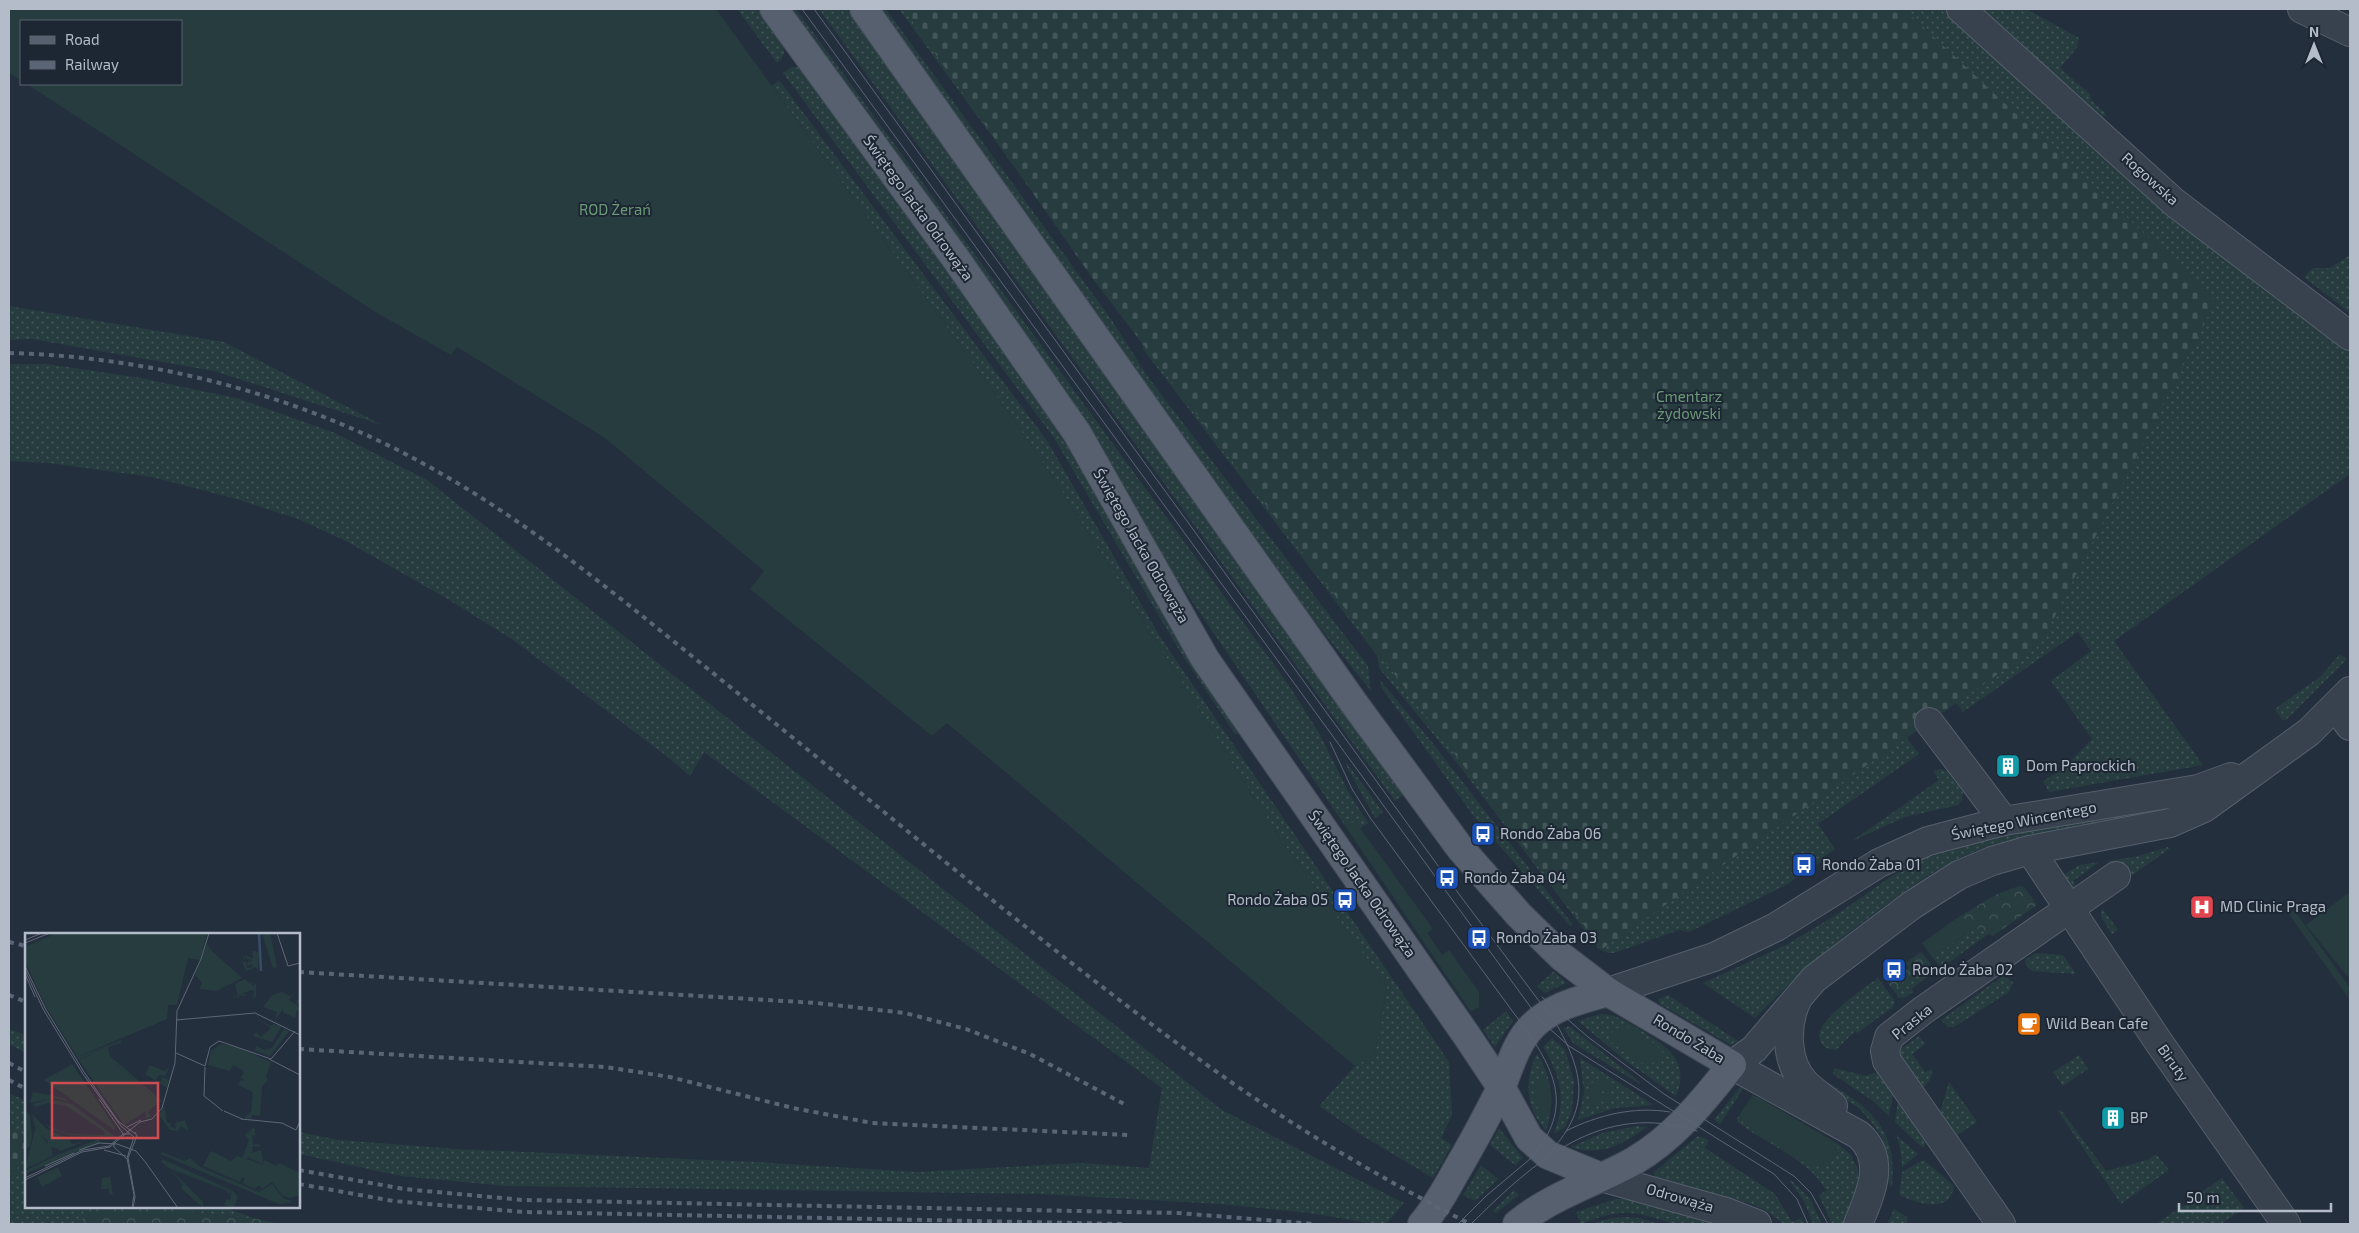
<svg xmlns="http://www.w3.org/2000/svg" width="2359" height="1233" viewBox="0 0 2359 1233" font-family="'Exo 2',sans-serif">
	<defs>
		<pattern id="grass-dots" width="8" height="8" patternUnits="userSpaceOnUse" patternTransform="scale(1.25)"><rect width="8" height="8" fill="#263c3f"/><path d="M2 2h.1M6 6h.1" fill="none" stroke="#435659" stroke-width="1.8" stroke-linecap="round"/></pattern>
		<pattern id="forest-crowns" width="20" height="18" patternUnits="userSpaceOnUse" patternTransform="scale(1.25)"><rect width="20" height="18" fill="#263c3f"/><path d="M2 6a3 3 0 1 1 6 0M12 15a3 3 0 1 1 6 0" fill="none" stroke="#435659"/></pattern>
		<pattern id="cemetery-stones" width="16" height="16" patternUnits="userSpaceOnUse" patternTransform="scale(1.25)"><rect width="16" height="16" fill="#263c3f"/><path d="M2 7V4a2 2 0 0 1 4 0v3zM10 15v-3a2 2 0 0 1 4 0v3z" fill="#435659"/></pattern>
	</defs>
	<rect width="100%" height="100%" fill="#242f3e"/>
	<!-- grass -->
	<g fill="url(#grass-dots)">
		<path d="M737,9H761C769,22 797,51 777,63Z"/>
		<polygon points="788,9 796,9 1288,684 1319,733 1349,793 1368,823 1360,829 1355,821 1346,827 1159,553 1067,395 1016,321"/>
		<polygon points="819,9 847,9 1403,795 1395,801"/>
		<polygon points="879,9 886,9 1111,319 1148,377 1368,666 1371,691 1313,619 1285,582"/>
		<polygon points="899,9 920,9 1904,738 1906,737 1919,754 1818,824 1835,849 1822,858 1823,860 1817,865 1811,857 1793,868 1798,876 1788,884 1689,932 1679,930 1614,953 1608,953 1599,949 1461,768 1379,668 1378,657 1143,349 1141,340"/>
		<polygon points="1904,9 1945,9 2167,216 2350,348 2350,474 2114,641 2203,765 2049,792 2043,781 2063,769 2092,739 2051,681 2091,651 2078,632 1963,712 1956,703 1991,678 2216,301"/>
		<polygon points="1976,9 2026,9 2079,38 2077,48 2060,68 2090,94 2091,100 2107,115 2103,117 2093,108 2086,114"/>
		<polygon points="792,67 800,67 943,263 1049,416 1091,485 1186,653 1241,734 1235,734 1182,655 1054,438 783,73"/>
		<polygon points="779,80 1048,442 1159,635 1449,1062 1452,1115 1441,1138 1452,1145 1433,1178 1363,1136 1319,1106 1355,1066 1375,1054 1387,987 1277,834 1066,498 1012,417 772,86"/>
		<polygon points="2350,255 2350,313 2304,277 2313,268 2330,268"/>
		<polygon points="9,306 224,342 382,425 214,371 32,339 9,340"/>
		<polygon points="9,364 47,364 140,378 240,399 335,433 427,480 1222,1110 1404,1203 1386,1224 1375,1224 1309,1213 1221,1204 1041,1194 505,1186 401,1176 299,1154 299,1132 339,1140 456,1149 755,1162 917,1172 1082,1163 1149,1168 1162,1088 704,752 690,776 669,758 513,640 446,598 346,541 298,519 236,499 152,477 49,463 9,461"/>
		<polygon points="2340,654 2347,659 2286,720 2282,720 2275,709 2321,676"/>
		<polygon points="1380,680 1431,741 1573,925 1570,926 1475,818 1381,687"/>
		<polygon points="1347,763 1383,812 1375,818 1346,765"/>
		<polygon points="1940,769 1947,771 1963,793 1962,800 1958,805 1905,817 1852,841 1939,780 1933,771"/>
		<path d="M2188,804C2127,825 2061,827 1999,843C1959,854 1926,876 1893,900C1843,935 1798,974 1755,1018L1703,983L1788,944L1839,913L1892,876L1933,853L1976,840Z"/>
		<polygon points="2168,847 2169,849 2123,882 2107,861 2139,856"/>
		<polygon points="2099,862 2073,881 2080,891 2075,892 2058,879 2079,865"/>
		<polygon points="2102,908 2118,930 2112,934 2101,917"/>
		<polygon points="1979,927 1990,933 1944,966 1940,966 1933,958 1965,934"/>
		<polygon points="2036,953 2063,955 2076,974 2032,971 2026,965 2025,960"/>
		<polygon points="1929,962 1935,969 1934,972 1911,989 1913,992 1905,998 1899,998 1893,990"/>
		<polygon points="1554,971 1566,983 1545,993 1537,986"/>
		<polygon points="2003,976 2013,982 2009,992 1954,1027 1948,1027 1941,1020"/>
		<path d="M1878,978L1895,1001L1893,1007L1857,1033L1855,1031L1836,1050L1826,1048C1822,1044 1819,1041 1819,1035C1820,1018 1864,988 1878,978Z"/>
		<polygon points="1668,995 1738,1041 1731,1045 1660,1004 1658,999"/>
		<polygon points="1506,1011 1513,1021 1495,1047 1483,1030"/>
		<path d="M1600,1014C1615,1014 1626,1021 1639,1029C1665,1045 1691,1060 1676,1096L1626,1061L1578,1021Z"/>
		<polygon points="1569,1026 1640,1082 1640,1084 1573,1043 1564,1029"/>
		<polygon points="9,1029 26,1035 26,1053 9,1044"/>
		<polygon points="1919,1036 1925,1044 1912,1054 1925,1072 1933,1069 1930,1080 1924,1087 1914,1086 1899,1055 1901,1049"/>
		<path d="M1552,1038L1565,1050L1574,1081L1572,1111L1565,1127L1556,1133L1554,1132C1567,1102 1560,1073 1543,1047Z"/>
		<path d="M1537,1054C1553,1079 1555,1103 1546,1131C1526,1108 1523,1081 1537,1054Z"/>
		<polygon points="2079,1055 2088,1069 2063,1086 2053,1072"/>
		<polygon points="1580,1058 1652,1104 1652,1105 1615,1108 1578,1120 1584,1093"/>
		<polygon points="1834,1068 1866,1076 1878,1072 1893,1095 1889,1116 1873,1101 1833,1074"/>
		<path d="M1808,1071C1859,1101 1900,1120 1892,1188L1888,1181L1887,1157L1882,1138L1873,1124L1858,1107L1826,1088Z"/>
		<polygon points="1949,1082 1977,1122 1956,1136 1938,1119"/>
		<polygon points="1740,1087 1743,1089 1720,1124 1714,1120"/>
		<polygon points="9,1093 26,1101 26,1141 9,1127"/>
		<path d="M1753,1095L1838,1144L1851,1155L1858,1170V1187L1844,1224H1832L1819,1196L1826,1190C1807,1157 1766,1145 1738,1122L1737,1119Z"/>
		<polygon points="1898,1100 1927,1142 1923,1148 1895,1122"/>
		<polygon points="2061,1110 2106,1171 2147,1160 2156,1154 2169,1170 2121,1204 2058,1111"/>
		<path d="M1638,1126L1647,1127C1623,1144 1601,1157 1571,1147L1602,1133Z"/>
		<polygon points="1499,1128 1523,1158 1515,1165 1490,1145"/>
		<polygon points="1698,1136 1709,1140 1705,1148 1775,1194 1792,1222 1802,1218 1803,1224 1784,1224 1767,1211 1751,1204 1654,1176 1654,1172"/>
		<polygon points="1897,1136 1918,1154 1902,1167 1901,1153"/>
		<polygon points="26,1156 26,1207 85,1207 81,1224 9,1224 9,1179"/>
		<path d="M1924,1160L1954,1186C1950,1215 1916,1203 1899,1195L1902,1172Z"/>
		<polygon points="1481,1165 1498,1179 1475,1201 1463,1195"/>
		<polygon points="2222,1178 2244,1208 2221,1224 2156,1224"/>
		<polygon points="1791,1180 1810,1199 1822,1224 1813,1224 1805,1203 1790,1181"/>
		<polygon points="1514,1190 1519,1195 1496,1213 1493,1211"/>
		<path d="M1616,1199H1635L1725,1224H1681L1679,1222L1674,1224C1633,1211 1623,1207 1581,1224L1576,1212Z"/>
		<polygon points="173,1207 223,1207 257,1219 184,1211"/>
		<polygon points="1894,1209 1907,1217 1907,1224 1887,1224"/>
		<polygon points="1625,1217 1639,1218 1659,1224 1592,1224 1607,1219"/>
	</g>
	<!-- forest -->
	<g fill="url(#forest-crowns)">
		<polygon points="2019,886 2024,887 2037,905 1993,936 1979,927 1965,934 1954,920 1995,895"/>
		<polygon points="1921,952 1929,962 1893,990 1888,983 1909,968 1905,963"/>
		<polygon points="85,1207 173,1207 184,1211 257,1219 280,1224 81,1224"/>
	</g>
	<!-- cemetery -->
	<g fill="url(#cemetery-stones)">
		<polygon points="904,9 1904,9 2216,301 2040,645 1602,949 1328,586 1093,279"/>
		<polygon points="9,1127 26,1141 26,1156 9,1179"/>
	</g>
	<!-- garden -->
	<g fill="#263c3f">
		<polygon points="9,9 716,9 1012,417 1066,498 1277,834 1387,987 1375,1054 1355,1066 947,723 932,736 750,589 764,571 605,438 457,347 451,355 372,310 27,84 181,84 181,21 21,21 21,80 9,73"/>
		<polygon points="1355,821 1433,929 1427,933 1442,955 1449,950 1479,992 1479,1007 1471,1012 1346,827"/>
		<polygon points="2350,892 2350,977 2349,978 2306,925"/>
		<polygon points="2294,910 2350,988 2350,1000 2289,914"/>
		<polygon points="1954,920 1965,934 1933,958 1922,943"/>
		<polygon points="1621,1026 1626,1026 1655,1044 1664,1054 1664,1059 1645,1065 1611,1042 1611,1033"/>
		<polygon points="1599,1078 1615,1084 1616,1088 1614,1090 1602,1090 1602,1093 1609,1096 1609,1099 1593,1106 1589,1102 1589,1092 1593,1081"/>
		<path d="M1543,1079L1548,1083C1550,1095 1551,1105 1548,1117L1546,1118C1535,1113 1535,1093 1537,1083Z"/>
		<path d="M1758,1097L1838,1144C1837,1161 1823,1171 1806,1164L1744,1124C1736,1111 1747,1103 1758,1097Z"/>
	</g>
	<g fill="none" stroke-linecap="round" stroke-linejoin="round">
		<defs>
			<g id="minor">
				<polyline points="1961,9 2175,203 2350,336"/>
				<polyline points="2302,9 2350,32"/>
				<polyline points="2336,707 2350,726"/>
				<polyline points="1929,722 2004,821"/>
				<polyline points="2030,850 2160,1044 2286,1224"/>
				<polyline points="1608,992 1714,957 1776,927 1879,863 1928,841 2004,821 2198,789 2231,777"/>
				<path d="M1797,1000C1785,1025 1785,1063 1806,1084C1814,1092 1824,1098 1833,1106"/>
				<polyline points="1601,1177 1726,1212 1757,1224"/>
				<path d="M1858,1224C1870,1195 1887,1160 1859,1135L1732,1065L1754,1049L1814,979L1912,905L1959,875L1992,861L2030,850L2170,823L2204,808L2309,732L2350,691"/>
				<polyline points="2001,1224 1887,1061 1885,1051 1889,1037 1922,1011 2116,876"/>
			</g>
			<g id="major">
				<polyline points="774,9 956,259 1077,433 1205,659 1467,1036 1501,1087 1529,1138 1548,1155 1601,1177"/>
				<path d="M864,9L1353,702L1460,848L1519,915L1562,957L1608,992L1732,1065C1703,1101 1675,1137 1634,1161C1595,1183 1552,1195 1517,1224"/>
				<path d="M1422,1224C1435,1209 1445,1191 1455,1173C1471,1146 1486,1118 1500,1090C1509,1070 1514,1048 1528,1031C1548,1007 1579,1000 1608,992"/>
			</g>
		</defs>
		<!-- minor casing -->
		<use href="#minor" stroke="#565f6c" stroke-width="30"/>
		<!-- major casing -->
		<use href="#major" stroke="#414a57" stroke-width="30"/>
		<!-- minor -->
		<use href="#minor" stroke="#38414e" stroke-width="28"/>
		<!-- major -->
		<use href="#major" stroke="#56606e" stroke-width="28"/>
		<!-- tram -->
		<g stroke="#5a6575" stroke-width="1">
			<polyline points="802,9 1540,1020 1569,1046 1774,1174 1797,1199 1808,1224"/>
			<path d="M814,9L1447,878L1557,1025C1590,1084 1587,1116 1539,1164"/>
			<path d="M1330,742L1352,789L1371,819L1527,1031C1559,1077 1571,1112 1531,1158"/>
			<polyline points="1542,997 1588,1037 1664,1094 1794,1176 1811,1193 1828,1224"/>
			<path d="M1566,1131C1598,1115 1634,1106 1670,1112"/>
			<polyline points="1458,1224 1486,1196 1536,1154"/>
			<path d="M1471,1224C1535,1161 1601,1100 1697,1131"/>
		</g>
		<!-- rail -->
		<g stroke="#5a6575" stroke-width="4" stroke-dasharray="5 5" stroke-linecap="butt">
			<path d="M9,353C158,357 311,398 440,473C523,520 598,580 672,640C729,686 785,731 841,777C969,881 1096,987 1231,1082C1307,1135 1388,1182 1470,1224"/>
			<polyline points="9,942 26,946"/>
			<polyline points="299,972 817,1003 905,1013 966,1029 1030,1054 1126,1105"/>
			<polyline points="9,995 26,1002"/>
			<polyline points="299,1049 605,1067 670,1077 793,1108 872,1123 1128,1135"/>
			<polyline points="9,1063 26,1072"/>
			<polyline points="9,1080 26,1089"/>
			<polyline points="299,1170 404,1189 523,1200 1178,1213 1315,1224"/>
			<polyline points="299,1184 393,1201 524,1212 1124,1224"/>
		</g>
	</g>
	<!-- icons -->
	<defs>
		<symbol id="building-square" viewBox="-11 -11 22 22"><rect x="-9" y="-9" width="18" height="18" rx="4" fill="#0f9aa8" stroke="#1d2633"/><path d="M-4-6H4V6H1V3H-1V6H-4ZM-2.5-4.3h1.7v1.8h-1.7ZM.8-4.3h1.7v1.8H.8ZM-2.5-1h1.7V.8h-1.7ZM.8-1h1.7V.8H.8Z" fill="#fff"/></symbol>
		<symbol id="bus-square" viewBox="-11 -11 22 22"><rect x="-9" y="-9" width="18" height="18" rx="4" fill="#1a4fb4" stroke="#1d2633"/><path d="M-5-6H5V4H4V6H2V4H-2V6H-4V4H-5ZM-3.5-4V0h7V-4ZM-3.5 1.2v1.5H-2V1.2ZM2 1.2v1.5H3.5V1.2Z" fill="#fff"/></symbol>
		<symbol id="hospital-square" viewBox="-11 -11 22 22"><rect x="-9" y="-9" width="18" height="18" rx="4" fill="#e0444e" stroke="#1d2633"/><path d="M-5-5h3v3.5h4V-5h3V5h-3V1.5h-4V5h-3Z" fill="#fff"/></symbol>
		<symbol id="cafe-square" viewBox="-11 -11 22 22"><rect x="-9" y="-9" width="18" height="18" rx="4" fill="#e8710a" stroke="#1d2633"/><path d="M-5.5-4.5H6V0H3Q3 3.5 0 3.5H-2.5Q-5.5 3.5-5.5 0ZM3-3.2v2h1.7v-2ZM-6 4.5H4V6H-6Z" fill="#fff"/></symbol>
	</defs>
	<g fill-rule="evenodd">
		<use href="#building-square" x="1994" y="752" width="28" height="28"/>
		<use href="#bus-square" x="1469" y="820" width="28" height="28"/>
		<use href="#bus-square" x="1790" y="851" width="28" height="28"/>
		<use href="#bus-square" x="1433" y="864" width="28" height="28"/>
		<use href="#bus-square" x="1331" y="886" width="28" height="28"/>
		<use href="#hospital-square" x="2188" y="893" width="28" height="28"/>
		<use href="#bus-square" x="1465" y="924" width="28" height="28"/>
		<use href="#bus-square" x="1880" y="956" width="28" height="28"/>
		<use href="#cafe-square" x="2015" y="1010" width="28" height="28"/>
		<use href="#building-square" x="2099" y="1104" width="28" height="28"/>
	</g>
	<g text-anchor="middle" stroke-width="4" stroke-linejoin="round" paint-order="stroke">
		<!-- street labels -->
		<g font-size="15" fill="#b4bcc9" stroke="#1d2633">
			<text transform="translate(2150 179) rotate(42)" y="5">Rogowska</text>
			<text transform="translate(918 208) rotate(54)" y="5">Świętego Jacka Odrowąża</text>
			<text transform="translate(1141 546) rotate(60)" y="5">Świętego Jacka Odrowąża</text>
			<text transform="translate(2024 821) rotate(-11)" y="5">Świętego Wincentego</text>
			<text transform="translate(1362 884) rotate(55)" y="5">Świętego Jacka Odrowąża</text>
			<text transform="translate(1912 1022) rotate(-39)" y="5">Praska</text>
			<text transform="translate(1689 1039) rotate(31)" y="5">Rondo Żaba</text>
			<text transform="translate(2173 1063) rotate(55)" y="5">Biruty</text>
			<text transform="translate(1680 1198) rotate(16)" y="5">Odrowąża</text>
		</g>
		<!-- park labels -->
		<g font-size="15" fill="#6b9a76" stroke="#1d2633">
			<text x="615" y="215">ROD Żerań</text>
			<text x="1689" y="402">Cmentarz<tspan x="1689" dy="17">żydowski</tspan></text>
		</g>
		<!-- poi labels -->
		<g font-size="15" fill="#b4bcc9" stroke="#1d2633" text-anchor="start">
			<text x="2026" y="771">Dom Paprockich</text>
			<text x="1500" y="839">Rondo Żaba 06</text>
			<text x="1822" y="870">Rondo Żaba 01</text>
			<text x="1464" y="883">Rondo Żaba 04</text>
			<text x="1328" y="905" text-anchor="end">Rondo Żaba 05</text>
			<text x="2220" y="912">MD Clinic Praga</text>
			<text x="1496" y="943">Rondo Żaba 03</text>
			<text x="1912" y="975">Rondo Żaba 02</text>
			<text x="2046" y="1029">Wild Bean Cafe</text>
			<text x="2130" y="1123">BP</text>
		</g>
	</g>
	<!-- overview -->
	<g transform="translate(25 933)">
		<rect width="275" height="275" fill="#242f3e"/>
		<path d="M237,0H245L252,34L248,35ZM220,46L225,51L226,48L227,53L231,50V64L227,65L230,59L227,57L216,61H220V63L215,62V60L214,64L204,65L213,63L210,51ZM257,54V59L265,63L270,59L264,67L270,71L273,66L270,65L275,67L271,71L275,77H272L270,85L258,79V76L250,87L252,79L238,74L247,62L257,59ZM233,82L232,86L246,93L248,91L257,93L247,109L228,103L231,99L236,104L246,95L233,87L232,85ZM259,96L264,98L245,123L227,117H230L231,113L239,117L247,115ZM97,107L96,110L83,114L85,123L137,168L123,178L126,184L120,185L121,178L100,192L52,124ZM78,115L91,131L127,163L55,126ZM8,159L38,165L45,169L29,165L5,170ZM25,166L47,171L91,204L45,202L26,196L19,191L43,201L79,202L80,199L41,173L23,170L10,174L7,171ZM139,173L142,190H147L145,193L151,196L150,190L160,187L163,197L156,193L153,198L145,197L134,182ZM7,181L22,196L39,204L32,203L29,206L23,202L34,217L26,213L28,222L23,225L10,216V212H16L20,217L23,209L10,194ZM228,195L230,196V203L227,202L228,212L234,211L233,208L235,214L228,213L227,220L236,217L239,232L223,224L221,228L217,225L224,207L220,202ZM145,233L205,258L204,262L213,264L209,275L199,272L202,266L205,268L206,265L202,258L144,235ZM145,236L178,269V275L156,255L158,252ZM85,244L88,261L84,262V256H76L77,245Z" fill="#263c3f" fill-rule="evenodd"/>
		<path d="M125,132L139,138L144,135L140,143L134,142L131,147L135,149L137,144L144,147L142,155L120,141ZM0,176L5,183L7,204L5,213L0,217ZM11,193L23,212L21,219L16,212H10V215L23,225L0,236ZM23,202L29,206L32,202L44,205L47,211L61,208L35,218L25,210ZM74,206L75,209L0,241V238L30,223ZM137,219L160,228L165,225L175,234L234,259L247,251L258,265L269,269L254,271L135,221ZM137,226L208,258L212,263L208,267L205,258L144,235L136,229Z" fill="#263c3f"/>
		<path d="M32,0H182L175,27L163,25L152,72H143L142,86L52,124L21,74L0,28V14ZM79,115L91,131L127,163L119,179L99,192L54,127Z" fill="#263c3f"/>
		<path d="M211,114L246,129L241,144L243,146L237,154L235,183L227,182L226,186L219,185L226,179L228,159L213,152L216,147L221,148L216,145L219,138L208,132ZM33,234L37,243L17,254L12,244Z" fill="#263c3f"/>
		<path d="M182,11L187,18L217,45L192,58L174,56L177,50L170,42ZM227,18H230L232,20L234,18L233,38L231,34L221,38L217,29H221L222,35L228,34L227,31L224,32H222V30L228,27L222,26L221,23L220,26L218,27L220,22L228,26ZM196,111L211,114V127L205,138L183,132L186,118ZM47,131L90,194L89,197L19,147ZM186,218L206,228L212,223L238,232L239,227L251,233L254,230L275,240V262L265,265L257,262L247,249L237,256L234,252L230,256L218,251L220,245L217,244L215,249L178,233Z" fill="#263c3f"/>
		<path fill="none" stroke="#394c67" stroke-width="2.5" d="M234,0L236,38"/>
		<path fill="none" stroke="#5e6776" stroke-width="1" d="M252,0L263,33L275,30M0,7L17,0M0,10L25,0M0,33L20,75L59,139L93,188L105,197L85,214L57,219L0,247M0,37L18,76L58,141L96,193L109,204L102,225L109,262L107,275M0,41L10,64M151,87L230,80L275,102M151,120L180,133M244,126L275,142M246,126L270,98M180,133L185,114L194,108L246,126M180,134L179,163L198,178M74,166L99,202M199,178L217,186M216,186L257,190L271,197L275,188M102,194L116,187M111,201L105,197L115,189L127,186L137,175L150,130L152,78L176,26L184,0M89,209V214L102,226M54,217L74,210L92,211L111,218L122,231M79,217L101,223M121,230L153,275M20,233L49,220M0,245L58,217L84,213L98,201H105M108,275L110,264L103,225L112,203L110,199"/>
		<path fill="#ce4d50" fill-opacity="0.15" stroke="#ce4d50" stroke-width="2.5" d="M27,150H133V205H27Z"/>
		<rect width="275" height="275" fill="none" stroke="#b4bcc9" stroke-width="2.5"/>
	</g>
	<!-- border -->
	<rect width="2359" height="1233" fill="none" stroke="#b4bcc9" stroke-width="20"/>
	<!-- legend -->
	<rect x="20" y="20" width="162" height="65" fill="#1d2633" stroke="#59626f"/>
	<rect x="30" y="36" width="25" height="8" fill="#56606e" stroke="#59626f"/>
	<text x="65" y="45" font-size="15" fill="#b4bcc9">Road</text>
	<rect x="30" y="61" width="25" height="8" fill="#5a6575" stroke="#59626f"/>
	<text x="65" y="70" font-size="15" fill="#b4bcc9">Railway</text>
	<!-- north arrow -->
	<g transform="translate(2314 45)" stroke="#1d2633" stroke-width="4" paint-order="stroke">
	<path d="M0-4L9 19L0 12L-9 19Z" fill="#b4bcc9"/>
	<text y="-8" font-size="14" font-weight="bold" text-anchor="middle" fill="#b4bcc9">N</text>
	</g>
	<!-- scale -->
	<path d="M2179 1203v8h152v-8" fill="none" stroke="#b4bcc9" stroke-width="2.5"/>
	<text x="2186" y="1203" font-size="15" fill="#b4bcc9" stroke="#1d2633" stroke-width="4" paint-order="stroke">50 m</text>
</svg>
